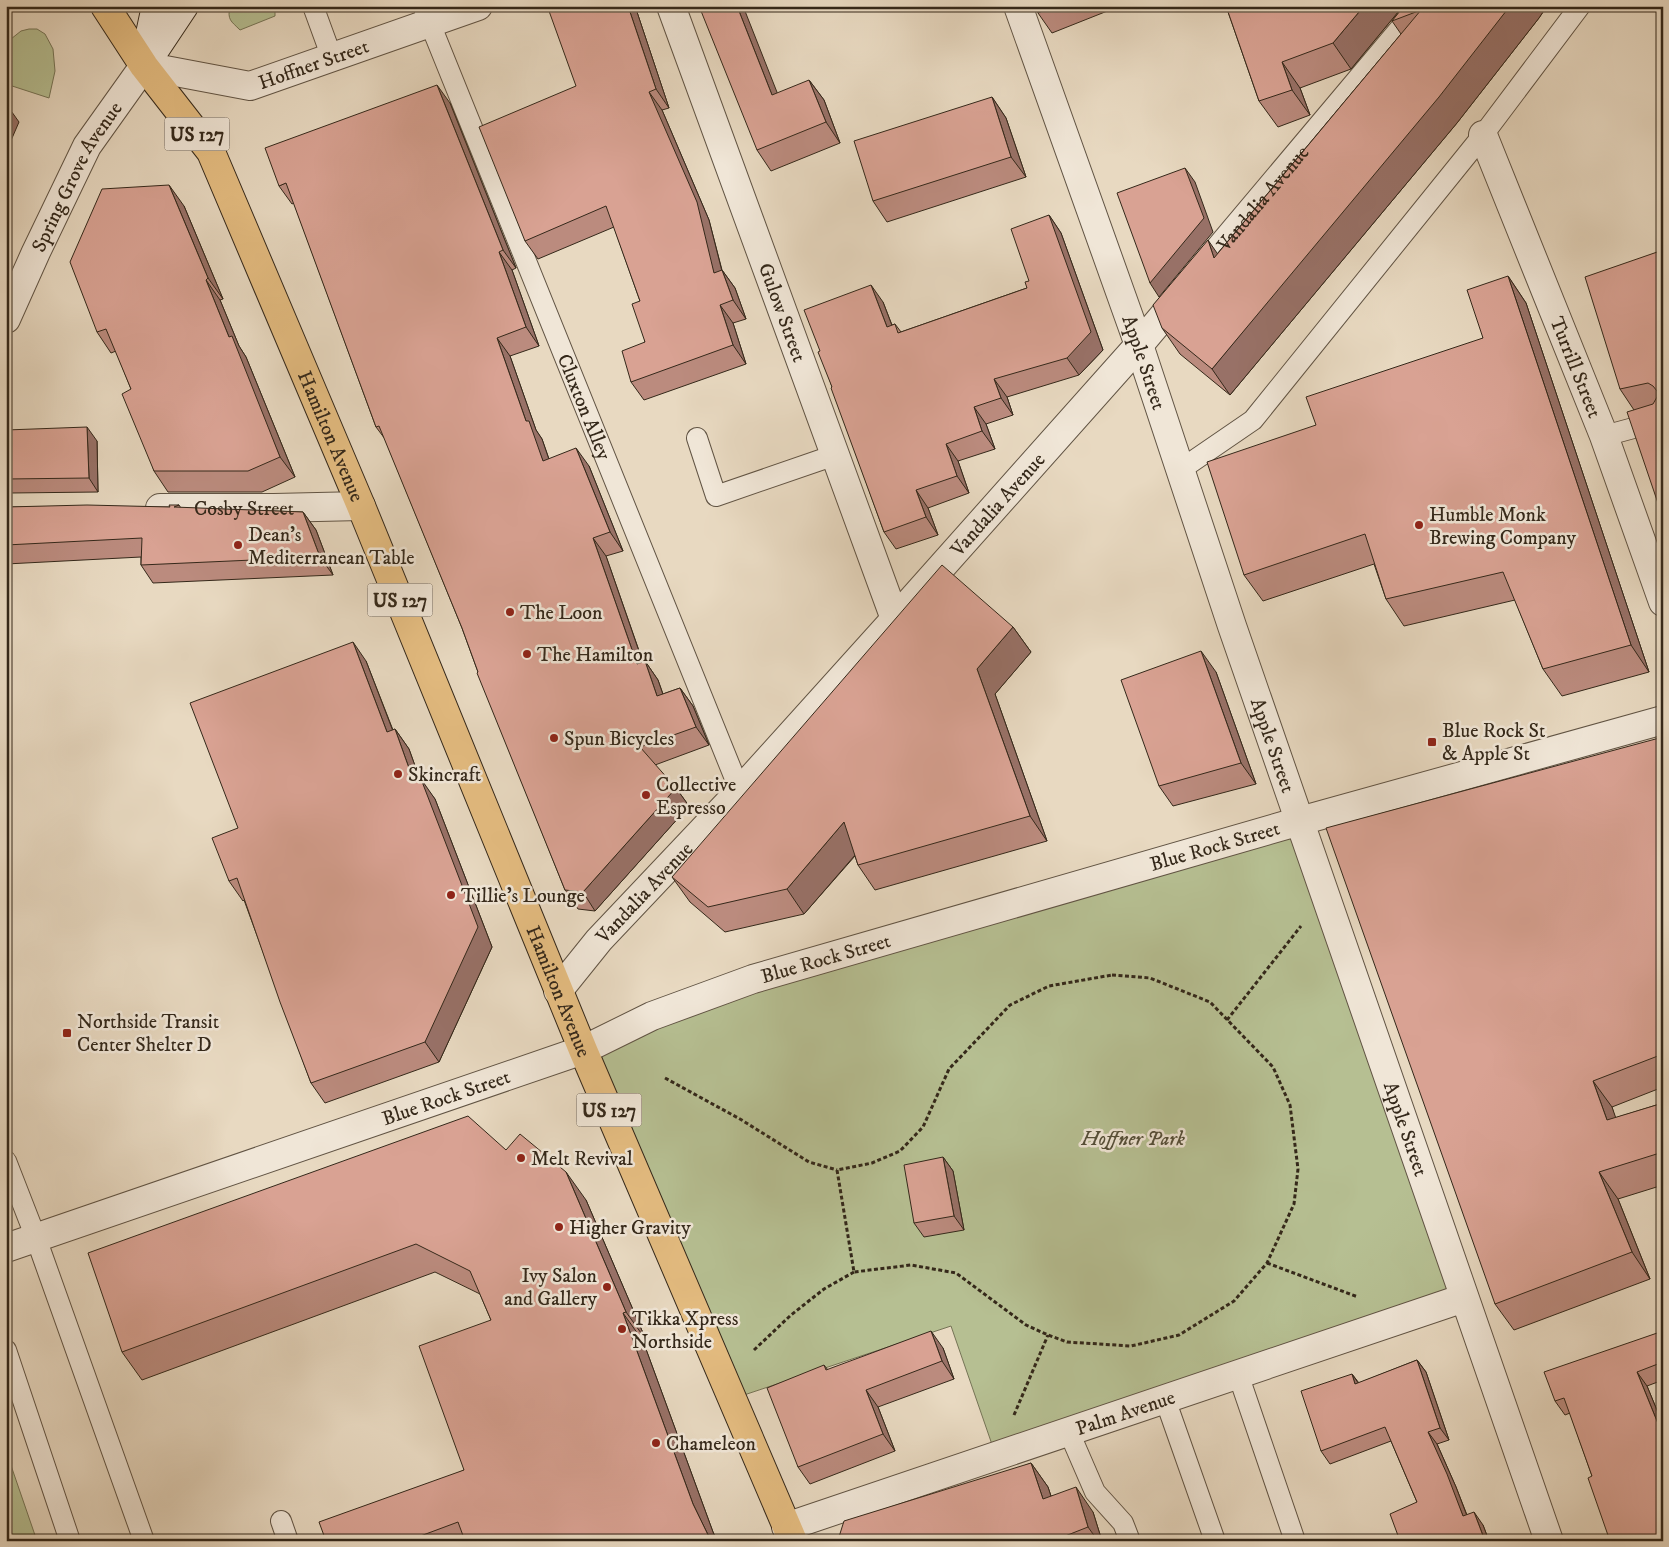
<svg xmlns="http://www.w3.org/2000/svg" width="1669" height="1547" viewBox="0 0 1669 1547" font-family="'IM FELL DW Pica',serif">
	<rect width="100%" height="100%" fill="#e8d9c1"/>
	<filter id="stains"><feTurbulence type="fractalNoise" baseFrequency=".004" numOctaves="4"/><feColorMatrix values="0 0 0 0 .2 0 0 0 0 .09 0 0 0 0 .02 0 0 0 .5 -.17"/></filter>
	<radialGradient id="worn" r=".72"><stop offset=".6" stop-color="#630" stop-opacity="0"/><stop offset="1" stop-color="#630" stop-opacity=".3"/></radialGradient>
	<!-- green -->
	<g fill="#b6bf92" stroke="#757456">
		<path d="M230,6H275V16L240,30C231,21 227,20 230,6Z"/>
		<polygon points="29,29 37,29 45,34 53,49 55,71 49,98 6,84 6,43 21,31"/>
		<polygon points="1300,821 1464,1298 996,1456 951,1326 732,1399 583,1050 652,1016"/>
		<polygon points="6,1451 37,1541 6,1541"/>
	</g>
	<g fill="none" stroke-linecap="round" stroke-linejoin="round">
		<defs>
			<g id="service">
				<polyline points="313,6 332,58"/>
				<path id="s1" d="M423,6L740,791"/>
				<polyline points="1604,436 1663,420"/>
				<polyline points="697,438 716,496 835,455"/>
				<polyline points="1180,470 1253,420 1483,135 1580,6"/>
				<polyline points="6,1161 36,1238 144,1541"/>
				<polyline points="6,1350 70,1541"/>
				<polyline points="1238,1374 1295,1541"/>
				<polyline points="1165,1399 1215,1541"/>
				<polyline points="1069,1432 1095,1492 1123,1523 1130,1541"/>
				<polyline points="281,1521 288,1541"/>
			</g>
			<g id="minor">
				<path id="s2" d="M671,6L895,619"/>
				<path id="s3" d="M1018,6L1139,345L1232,626L1549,1541"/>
				<path id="s4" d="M144,66L250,86L478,6"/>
				<path id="s5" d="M1483,135L1604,436L1663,602"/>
				<path id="s6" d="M160,508H274L361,506"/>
				<path id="s7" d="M558,991L599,940L740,791L895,619L1139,345L1424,6"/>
				<path id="s8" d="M786,1527L1464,1298"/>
			</g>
			<g id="tertiary">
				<path id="s9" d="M6,319L36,252L87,146L144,66"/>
				<path id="s10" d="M6,1248L583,1050L652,1016L753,979L1300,821L1663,720"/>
			</g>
			<g id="secondary">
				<polyline points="146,53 156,6"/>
				<polyline points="144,66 184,6"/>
			</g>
			<g id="primary">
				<path id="s11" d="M105,6L144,66L211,152L361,506L583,1050L793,1541"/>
			</g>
		</defs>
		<!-- service casing -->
		<use href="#service" stroke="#615444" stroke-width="22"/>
		<!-- minor casing -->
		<use href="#minor" stroke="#615444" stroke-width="30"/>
		<!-- tertiary casing -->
		<use href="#tertiary" stroke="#615444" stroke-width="30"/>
		<!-- secondary casing -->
		<use href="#secondary" stroke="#34281a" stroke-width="30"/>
		<!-- primary casing -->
		<use href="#primary" stroke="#34281a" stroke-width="30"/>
		<!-- path -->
		<g stroke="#34281a" stroke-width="3" stroke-dasharray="4 2.5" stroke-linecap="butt">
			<polygon points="1112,975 1150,978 1210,1002 1273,1067 1290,1105 1298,1169 1294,1204 1267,1263 1234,1301 1179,1335 1131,1346 1067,1342 1048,1335 1026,1325 956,1273 911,1265 854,1272 837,1170 872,1163 900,1151 923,1127 949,1069 1010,1005 1049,986"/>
			<polyline points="1227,1020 1301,926"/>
			<polyline points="665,1078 740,1119 809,1162 837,1170"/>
			<polyline points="1267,1263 1358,1297"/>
			<polyline points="754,1350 791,1315 824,1289 854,1272"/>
			<polyline points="1014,1415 1048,1335"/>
		</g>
		<!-- service -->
		<use href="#service" stroke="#f0e6d7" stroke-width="20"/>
		<!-- minor -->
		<use href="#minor" stroke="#f0e6d7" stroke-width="28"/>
		<!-- tertiary -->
		<use href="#tertiary" stroke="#f0e6d7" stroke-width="28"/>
		<!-- secondary -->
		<use href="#secondary" stroke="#f0e6d7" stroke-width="28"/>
		<!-- primary -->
		<use href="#primary" stroke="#e4bc80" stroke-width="28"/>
	</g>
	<!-- wall -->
	<g fill="#bb8b7e" stroke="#34281a">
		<polygon points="635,6 669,108 662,110 709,220 722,270 735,288 746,319 733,323 746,364 644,400 631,382 645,342 640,301 614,227 538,259 525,241"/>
		<polygon points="903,6 916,6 906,10"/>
		<polygon points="1036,6 1120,6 1052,33 1038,13"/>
		<polygon points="1226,6 1403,6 1351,69 1300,88 1310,115 1278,127 1259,101"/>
		<polygon points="1404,6 1547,6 1539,18 1457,123 1230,395 1180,354 1162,328 1217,254 1401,34 1392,21"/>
		<polygon points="809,80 824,100 840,143 771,171 757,150"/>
		<polygon points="992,97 1006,118 1026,177 887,222 873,201"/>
		<polygon points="450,103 516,268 512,270 539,346 510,356 536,430 542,439 549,459 589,466 623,551 606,556 643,662 645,661 658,680 663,694 680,688 693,706 709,745 655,765 676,788 689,806 595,911 578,909 565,890 478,672 462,628 385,439 376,427 294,203 292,204 279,186"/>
		<polygon points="184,206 223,299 220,300 239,346 246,357 295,477 262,492 168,492 154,471 131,389 116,351 111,353 97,332"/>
		<polygon points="1049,215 1061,233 1103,350 1079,375 1007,397 1013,415 986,424 995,449 958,461 969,493 928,508 938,535 896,549 884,532 832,387 820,351 883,302 892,325 895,324 901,332 1027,288"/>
		<polygon points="1663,250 1663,518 1634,410 1620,389"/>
		<polygon points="1508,276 1526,303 1649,672 1562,696 1543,669 1515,600 1404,626 1386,599 1374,564 1263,601 1244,575 1316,425 1483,338"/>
		<polygon points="6,430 97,441 98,492 11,493 6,486"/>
		<polygon points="179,505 181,508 303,512 316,530 333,575 153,583 141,565 141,557 6,564 6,507 170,507"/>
		<polygon points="1013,627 1031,652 995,694 1047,841 875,890 858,865 855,856 804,914 725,932 690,902 672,877"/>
		<polygon points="366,661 393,730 395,729 409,749 420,780 435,799 492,947 439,1062 325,1103 311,1083 244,900 243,901 229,881 238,828"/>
		<polygon points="1216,672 1256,784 1173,806 1159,786"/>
		<polygon points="1663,737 1663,1087 1612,1107 1615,1118 1663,1103 1663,1185 1618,1199 1650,1279 1514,1330 1495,1304"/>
		<polygon points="506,1150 586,1200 646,1340 643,1341 713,1532 717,1541 326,1541 464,1470 491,1320 480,1294 435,1272 142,1380 122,1352"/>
		<polygon points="943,1157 953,1171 964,1230 924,1237 914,1223"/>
		<polygon points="1663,1331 1663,1380 1647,1386 1663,1425 1663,1541 1592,1476 1570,1413 1565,1415 1555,1401"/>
		<polygon points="943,1348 954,1379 878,1407 895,1451 810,1484 798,1467 824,1365 828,1370"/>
		<polygon points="1417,1360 1426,1372 1449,1440 1437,1444 1456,1487 1467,1515 1483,1525 1489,1541 1400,1541 1417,1502 1391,1441 1330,1464 1321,1451 1352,1374 1359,1383"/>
		<polygon points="1031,1463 1048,1487 1051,1496 1093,1512 1102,1541 839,1541"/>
	</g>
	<!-- shaded-wall -->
	<g fill="#987167" stroke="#34281a">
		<polygon points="628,6 635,6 669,108 656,89"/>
		<polygon points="737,6 743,6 786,115 772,95"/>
		<polygon points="1364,6 1403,6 1351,69 1333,43"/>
		<polygon points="1510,6 1547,6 1539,18 1457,123 1230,395 1212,369"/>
		<polygon points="1282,62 1300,88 1310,115 1292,90"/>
		<polygon points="809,80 824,100 840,143 826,122"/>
		<polygon points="437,85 450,103 516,268 503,250"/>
		<polygon points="649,92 662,110 709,220 727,291 714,273"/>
		<polygon points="992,97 1006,118 1026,177 1011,157"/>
		<polygon points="9,108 19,122 6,152 6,114"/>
		<polygon points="1185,168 1195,182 1213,232 1159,297 1150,283"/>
		<polygon points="169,185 184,206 223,299 208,278"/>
		<polygon points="1049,215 1061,233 1103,350 1079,375 1067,358"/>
		<polygon points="1208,240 1226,266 1214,258"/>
		<polygon points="499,252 512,270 539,346 526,327"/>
		<polygon points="722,270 735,288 746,319 733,300"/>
		<polygon points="1508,276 1526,303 1649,672 1631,645"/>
		<polygon points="206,280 220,300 239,346 246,357 295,477 280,457 229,337"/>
		<polygon points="871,285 883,302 899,344 887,327"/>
		<polygon points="720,305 733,323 746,364 733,345"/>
		<polygon points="497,338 510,356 536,430 542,439 556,480 543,461 526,421"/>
		<polygon points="994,379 1007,397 1013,415 1001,398"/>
		<polygon points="974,407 986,424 995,449 982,431"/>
		<polygon points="87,427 97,441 98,492 89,478"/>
		<polygon points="946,444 958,461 969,493 957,476"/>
		<polygon points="576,448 589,466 623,551 610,532"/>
		<polygon points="916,490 928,508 938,535 926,517"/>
		<polygon points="303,512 316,530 333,575 320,557"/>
		<polygon points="593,538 606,556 650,683 637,664"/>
		<polygon points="1013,627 1031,652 995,694 1047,841 1030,816 977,669"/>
		<polygon points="353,642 366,661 401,752 387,732"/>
		<polygon points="1201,651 1216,672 1256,784 1241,763"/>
		<polygon points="645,661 658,680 670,715 657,696"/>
		<polygon points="680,688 693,706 709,745 696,727"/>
		<polygon points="395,729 409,749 428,802 414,782"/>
		<polygon points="421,779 435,799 492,947 439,1062 425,1042"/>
		<polygon points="676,788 689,806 595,911 583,892"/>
		<polygon points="844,822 862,847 804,914 787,889"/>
		<polygon points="1593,1081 1612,1107 1626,1147 1607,1120"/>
		<polygon points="943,1157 953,1171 964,1230 954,1216"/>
		<polygon points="566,1172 586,1200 646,1340 626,1312"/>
		<polygon points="1599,1172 1618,1199 1650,1279 1632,1252"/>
		<polygon points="623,1313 643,1341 713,1532 717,1541 711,1541 693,1504"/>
		<polygon points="931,1331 943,1348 954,1379 942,1361"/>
		<polygon points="1417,1360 1426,1372 1449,1440 1440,1428"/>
		<polygon points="1637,1372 1647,1386 1663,1425 1663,1436"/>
		<polygon points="1352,1374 1361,1387 1355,1384"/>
		<polygon points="866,1390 878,1407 895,1451 883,1434"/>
		<polygon points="1428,1432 1437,1444 1456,1487 1472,1529 1463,1516"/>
		<polygon points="1031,1463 1048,1487 1060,1524 1043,1499"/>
		<polygon points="1076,1487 1093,1512 1102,1541 1098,1541 1088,1527"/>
		<polygon points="1474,1512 1483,1525 1489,1541 1485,1541"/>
	</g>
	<!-- building -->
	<g fill="#d9a293" stroke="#34281a">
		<polygon points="562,6 628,6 656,89 649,92 697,202 714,273 722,270 733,300 720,305 733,345 631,382 622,351 645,342 632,304 640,301 606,206 525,241 479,127 576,86 549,11"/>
		<polygon points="699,6 737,6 772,95 809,80 826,122 757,150"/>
		<polygon points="1036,6 1054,6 1038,13"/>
		<polygon points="1226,6 1364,6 1333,43 1282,62 1292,90 1259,101"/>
		<polygon points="1404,6 1510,6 1439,97 1212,369 1162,328 1153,305 1208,240 1214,258 1421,10 1392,21"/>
		<polygon points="437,85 503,250 499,252 526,327 497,338 526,421 529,421 543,461 576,448 610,532 593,538 637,664 645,661 657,696 680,688 696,727 640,747 676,788 583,892 565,890 477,673 478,672 462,628 379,426 376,427 286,183 279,186 265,148"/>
		<polygon points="992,97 1011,157 873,201 854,141"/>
		<polygon points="6,107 9,108 6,114"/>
		<polygon points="1185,168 1204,218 1150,283 1117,193"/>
		<polygon points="169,185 208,278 206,280 229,337 232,336 280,457 248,471 154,471 122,394 131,389 106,329 97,332 70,262 102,189"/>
		<polygon points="1049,215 1091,332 1067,358 994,379 1001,398 974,407 982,431 946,444 957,476 916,490 926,517 884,532 831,388 832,387 818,352 820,351 804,310 871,285 887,327 895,324 898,333 1027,288 1025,282 1029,281 1011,229"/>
		<polygon points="1663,250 1663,518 1627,412 1653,404 1657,397 1657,391 1653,386 1648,383 1620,389 1585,277"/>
		<polygon points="1508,276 1631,645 1543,669 1503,572 1386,599 1365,534 1244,575 1207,462 1316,425 1306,397 1483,338 1467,290"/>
		<polygon points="87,427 89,478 6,479 6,430"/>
		<polygon points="87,505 170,507 169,505 179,505 174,507 303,512 320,557 141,565 142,538 6,545 6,507"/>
		<polygon points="942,565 1013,627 977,669 1030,816 858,865 844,822 787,889 708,907 672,877"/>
		<polygon points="353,642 387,732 395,729 414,782 421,779 478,927 425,1042 311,1083 280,1002 237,878 229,881 212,838 238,828 190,703"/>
		<polygon points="1201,651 1241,763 1159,786 1121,680"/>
		<polygon points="1663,737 1663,1054 1593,1081 1607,1120 1663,1103 1663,1152 1599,1172 1632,1252 1495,1304 1326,828"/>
		<polygon points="468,1116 506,1150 520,1134 566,1172 626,1312 623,1313 693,1504 711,1541 595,1541 594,1539 590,1541 465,1541 458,1522 407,1541 326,1541 319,1522 464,1470 419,1346 491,1320 470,1271 416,1244 122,1352 88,1253"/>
		<polygon points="943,1157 954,1216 914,1223 904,1165"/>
		<polygon points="931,1331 942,1361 866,1390 883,1434 798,1467 767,1388 824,1365 826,1370"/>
		<polygon points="1663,1331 1663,1362 1637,1372 1663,1436 1663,1541 1610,1541 1588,1478 1592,1476 1564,1398 1555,1401 1544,1372"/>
		<polygon points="1417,1360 1440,1428 1428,1432 1447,1474 1463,1516 1474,1512 1485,1541 1400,1541 1390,1514 1417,1502 1385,1427 1321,1451 1301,1391 1352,1374 1355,1384"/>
		<polygon points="1031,1463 1043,1499 1076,1487 1088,1527 1055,1540 1055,1541 839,1541 838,1540 844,1521"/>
	</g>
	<!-- markers -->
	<g fill="#8f2418" stroke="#f0e6d7" stroke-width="2">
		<circle cx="1419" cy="525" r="5"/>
		<circle cx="238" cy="545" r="5"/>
		<circle cx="510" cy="612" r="5"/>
		<circle cx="527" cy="654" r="5"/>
		<circle cx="554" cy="738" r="5"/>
		<rect x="1427" y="737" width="10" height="10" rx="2.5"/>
		<circle cx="398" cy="774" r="5"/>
		<circle cx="646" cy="795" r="5"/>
		<circle cx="451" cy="895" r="5"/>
		<rect x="62" y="1028" width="10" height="10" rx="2.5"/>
		<circle cx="521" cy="1158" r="5"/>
		<circle cx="559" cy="1227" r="5"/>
		<circle cx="607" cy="1287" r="5"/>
		<circle cx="622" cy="1329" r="5"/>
		<circle cx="656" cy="1443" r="5"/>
	</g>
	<g text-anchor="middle" stroke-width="5" stroke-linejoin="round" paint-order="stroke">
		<!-- shield labels -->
		<g fill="#f0e6d7" stroke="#6c6153" stroke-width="1">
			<rect x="164.5" y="117.5" width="65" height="33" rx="4"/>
			<rect x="367.5" y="583.5" width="65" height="33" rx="4"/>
			<rect x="576.5" y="1093.5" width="65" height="33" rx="4"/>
		</g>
		<g font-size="19" font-weight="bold" fill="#34281a">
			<text x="197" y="141">US 127</text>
			<text x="400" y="607">US 127</text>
			<text x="609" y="1117">US 127</text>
		</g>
		<!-- street labels -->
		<g font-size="20" fill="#34281a" stroke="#f0e6d7">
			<text dy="7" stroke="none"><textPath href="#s4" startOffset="175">Hoffner Street</textPath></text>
			<text dy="7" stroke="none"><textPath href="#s9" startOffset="159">Spring Grove Avenue</textPath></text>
			<text dy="7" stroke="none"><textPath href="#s7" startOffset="1061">Vandalia Avenue</textPath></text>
			<text dy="7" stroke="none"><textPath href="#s2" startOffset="326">Gulow Street</textPath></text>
			<text dy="7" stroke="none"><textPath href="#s3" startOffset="378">Apple Street</textPath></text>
			<text dy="7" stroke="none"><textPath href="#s5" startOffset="250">Turrill Street</textPath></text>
			<text dy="7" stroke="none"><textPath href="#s1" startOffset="432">Cluxton Alley</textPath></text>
			<text dy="7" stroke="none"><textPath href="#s11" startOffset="489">Hamilton Avenue</textPath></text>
			<text dy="7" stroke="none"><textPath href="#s7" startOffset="656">Vandalia Avenue</textPath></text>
			<text dy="7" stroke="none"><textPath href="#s6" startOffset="84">Cosby Street</textPath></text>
			<text dy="7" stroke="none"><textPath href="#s3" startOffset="782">Apple Street</textPath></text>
			<text dy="7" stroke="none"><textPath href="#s10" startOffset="1275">Blue Rock Street</textPath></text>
			<text dy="7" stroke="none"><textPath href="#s7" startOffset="131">Vandalia Avenue</textPath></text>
			<text dy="7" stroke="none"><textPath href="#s10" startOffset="870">Blue Rock Street</textPath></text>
			<text dy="7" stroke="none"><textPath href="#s11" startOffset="1089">Hamilton Avenue</textPath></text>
			<text dy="7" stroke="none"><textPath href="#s10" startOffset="465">Blue Rock Street</textPath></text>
			<text dy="7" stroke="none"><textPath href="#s3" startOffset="1188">Apple Street</textPath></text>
			<text dy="7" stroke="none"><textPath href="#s8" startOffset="358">Palm Avenue</textPath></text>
		</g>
		<!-- poi labels -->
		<g font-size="20" fill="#34281a" stroke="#f0e6d7" text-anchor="start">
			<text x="1429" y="521">Humble Monk<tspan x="1429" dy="23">Brewing Company</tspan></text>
			<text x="248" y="541">Dean's<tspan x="248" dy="23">Mediterranean Table</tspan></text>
			<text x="520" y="619">The Loon</text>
			<text x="537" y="661">The Hamilton</text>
			<text x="1442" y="737">Blue Rock St<tspan x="1442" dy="23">&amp; Apple St</tspan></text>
			<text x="564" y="745">Spun Bicycles</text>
			<text x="408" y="781">Skincraft</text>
			<text x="656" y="791">Collective<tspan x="656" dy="23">Espresso</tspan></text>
			<text x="461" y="902">Tillie's Lounge</text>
			<text x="77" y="1028">Northside Transit<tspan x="77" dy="23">Center Shelter D</tspan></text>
			<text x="531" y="1165">Melt Revival</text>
			<text x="569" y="1234">Higher Gravity</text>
			<text x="597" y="1282" text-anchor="end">Ivy Salon<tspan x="597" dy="23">and Gallery</tspan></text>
			<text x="632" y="1325">Tikka Xpress<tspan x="632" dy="23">Northside</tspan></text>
			<text x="666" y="1450">Chameleon</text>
		</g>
		<!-- park labels -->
		<g font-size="20" font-style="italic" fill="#544e38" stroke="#f0e6d7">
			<text x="1133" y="1145">Hoffner Park</text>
		</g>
	</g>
	<!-- margin -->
	<rect width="1669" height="1547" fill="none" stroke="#e8d9c1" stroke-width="25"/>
	<rect x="8" y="8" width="1654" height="1532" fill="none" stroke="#34281a" stroke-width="2.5"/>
	<rect x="12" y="12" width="1644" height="1522" fill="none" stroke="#34281a"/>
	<rect width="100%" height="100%" filter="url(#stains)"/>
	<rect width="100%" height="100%" fill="url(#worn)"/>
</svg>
